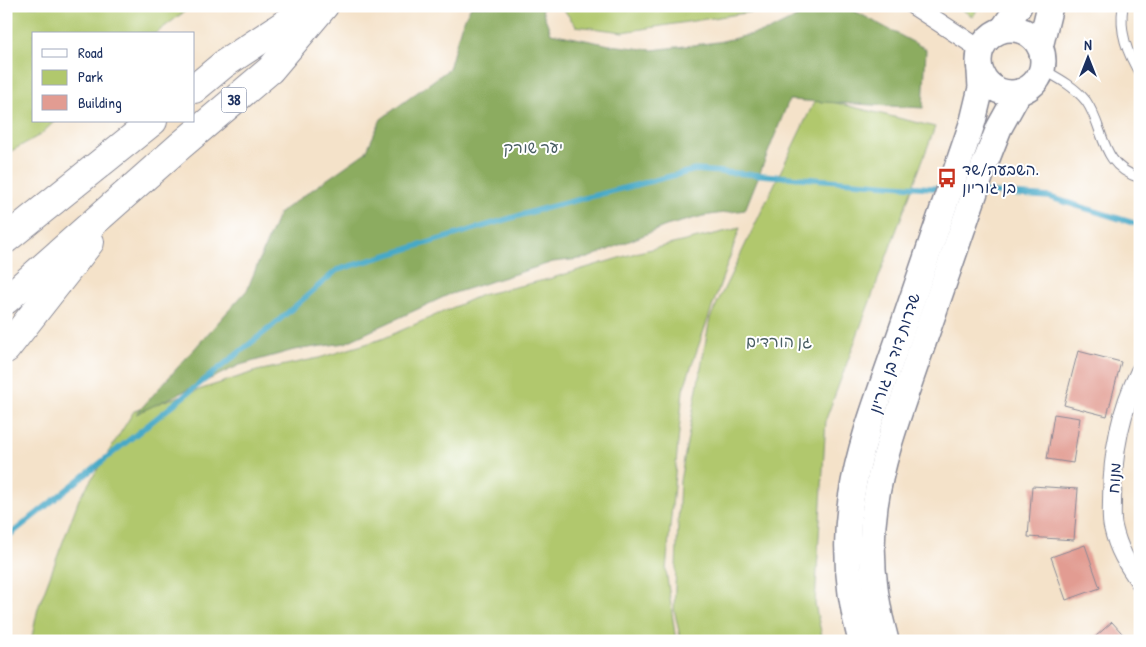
<svg xmlns="http://www.w3.org/2000/svg" width="1146" height="647" viewBox="0 0 1146 647" font-family="'Patrick Hand','Playpen Sans Hebrew',sans-serif">
	<rect width="100%" height="100%" fill="#fff"/>
	<filter id="ink" filterUnits="userSpaceOnUse"><feTurbulence type="fractalNoise" baseFrequency=".02" numOctaves="2"/><feDisplacementMap in="SourceGraphic" scale="10" xChannelSelector="R" yChannelSelector="G"/><feConvolveMatrix kernelMatrix="1 2 1 2 8 2 1 2 1" color-interpolation-filters="sRGB"/></filter>
	<filter id="wash" filterUnits="userSpaceOnUse"><feTurbulence type="fractalNoise" baseFrequency=".0096" numOctaves="4" result="noise"/><feDisplacementMap in="SourceGraphic" scale="20" xChannelSelector="R" yChannelSelector="G"/><feGaussianBlur stdDeviation="1.12" result="paint"/><feColorMatrix in="noise" values="0 0 0 0 0 0 0 0 0 0 0 0 0 0 0 0 0 1.4 0 .05"/><feComposite in="paint" operator="in"/></filter>
	<g filter="url(#wash)">
		<rect width="100%" height="100%" fill="#f4e2c9"/>
		<!-- green -->
		<g fill="#b1c86d" stroke="#667c66">
			<polygon points="6,6 192,6 155,34 34,34 34,121 55,121 40,135 6,154"/>
			<polygon points="561,6 790,6 623,32 576,26"/>
			<polygon points="957,6 979,6 973,17"/>
			<polygon points="816,98 935,127 826,419 815,604 823,641 681,641 674,609 680,481 710,318"/>
			<polygon points="740,228 683,390 666,570 676,641 31,641 38,608 79,499 134,411 257,371 319,358 382,339 481,295 549,279 639,252"/>
		</g>
		<!-- forest -->
		<polygon fill="#8cac60" stroke="#546e5f" points="471,6 542,6 542,10 551,33 610,45 652,50 718,42 771,30 818,7 847,7 926,49 923,108 789,100 745,210 703,216 666,226 588,258 553,262 448,295 345,343 294,350 240,365 136,414 247,290 279,213 366,152 381,119 449,69 461,26"/>
		<g fill="none" stroke-linecap="round" stroke-linejoin="round">
			<!-- stream -->
			<g stroke="#47a9c7" stroke-width="5.5">
				<polyline points="981,192 1049,197 1140,225"/>
				<polyline points="6,538 271,327 337,270 538,210 695,170 945,189"/>
			</g>
		</g>
		<g id="blocks">
			<!-- building -->
			<g fill="#e29c92">
				<polygon points="1078,351 1121,362 1107,416 1064,405"/>
				<polygon points="1054,414 1080,418 1073,463 1047,459"/>
				<polygon points="1032,486 1078,489 1074,540 1028,537"/>
				<polygon points="1085,545 1100,588 1066,600 1051,557"/>
				<polygon points="1112,622 1129,641 1099,641 1095,637"/>
			</g>
		</g>
	</g>
	<g filter="url(#ink)">
		<use href="#blocks" fill-opacity="0" stroke="#888894" stroke-width="1"/>
		<g fill="none" stroke-linecap="round" stroke-linejoin="round">
			<defs>
				<g id="service">
					<path d="M1123,6C1119,32 1127,53 1140,74"/>
					<path d="M1042,69C1058,78 1074,86 1086,101C1106,130 1099,165 1140,178"/>
				</g>
				<g id="minor">
					<polyline points="914,6 980,49"/>
					<path d="M1140,371C1120,411 1112,457 1112,501C1112,509 1111,519 1113,527C1118,549 1127,564 1140,582"/>
				</g>
				<g id="secondary">
					<circle cx="1011" cy="61" r="32"/>
					<polyline points="1003,29 1019,6"/>
					<polyline points="1040,47 1050,6"/>
					<path d="M861,641C827,518 863,442 902,329C926,259 950,190 973,121L981,88L980,71"/>
					<path d="M886,641C853,525 884,458 921,349C942,288 963,227 984,166L999,128L1019,92"/>
				</g>
				<g id="trunk">
					<polyline points="194,89 224,64 312,6"/>
					<polyline points="6,239 153,121"/>
					<polyline points="6,300 180,146 270,70 324,6"/>
					<polyline points="6,349 90,242"/>
				</g>
			</defs>
			<!-- service casing -->
			<use href="#service" stroke="#888894" stroke-width="11"/>
			<!-- minor casing -->
			<use href="#minor" stroke="#888894" stroke-width="20"/>
			<!-- secondary casing -->
			<use href="#secondary" stroke="#888894" stroke-width="28"/>
			<!-- trunk casing -->
			<use href="#trunk" stroke="#888894" stroke-width="30"/>
			<!-- service -->
			<use href="#service" stroke="#fff" stroke-width="9"/>
			<!-- minor -->
			<use href="#minor" stroke="#fff" stroke-width="18"/>
			<!-- secondary -->
			<use href="#secondary" stroke="#fff" stroke-width="25"/>
			<!-- trunk -->
			<use href="#trunk" stroke="#fff" stroke-width="28"/>
		</g>
	</g>
	<!-- icons -->
	<defs>
		<symbol id="bus-bare" viewBox="-9 -9 18 18"><path d="M-5-6H5V4H4V6H2V4H-2V6H-4V4H-5ZM-3.5-4V0h7V-4ZM-3.5 1.2v1.5H-2V1.2ZM2 1.2v1.5H3.5V1.2Z" fill="#c8321e" stroke="#fff" stroke-width="2.5" paint-order="stroke"/></symbol>
	</defs>
	<g fill-rule="evenodd">
		<use href="#bus-bare" x="933" y="164" width="28" height="28"/>
	</g>
	<g text-anchor="middle" stroke-width="4" stroke-linejoin="round" paint-order="stroke">
		<!-- shield labels -->
		<rect fill="#fff" stroke="#5f6d8e" stroke-width="1" x="221.5" y="87.5" width="25" height="25" rx="4"/>
		<g font-size="15" font-weight="bold" fill="#1b2f5e">
			<text x="234" y="105">38</text>
		</g>
		<!-- park labels -->
		<g font-size="16" fill="#485d62" stroke="#fff">
			<text x="533" y="153">יער שורק</text>
			<text x="779" y="347">גן הורדים</text>
		</g>
		<!-- poi labels -->
		<g font-size="16" fill="#1b2f5e" stroke="#fff" text-anchor="start">
			<text x="962" y="175">השבעה/שד.<tspan x="962" dy="18">בן גוריון</tspan></text>
		</g>
		<!-- street labels -->
		<g font-size="16" fill="#1b2f5e" stroke="#fff">
			<text transform="translate(894 353) rotate(-71)" y="6">שדרות דוד בן גוריון</text>
			<text transform="translate(1114 478) rotate(-86)" y="6">מנוח</text>
		</g>
	</g>
	<!-- margin -->
	<rect width="1146" height="647" fill="none" stroke="#fff" stroke-width="25"/>
	<!-- legend -->
	<rect x="32" y="32" width="162" height="90" fill="#ffffff" stroke="#a4acbf"/>
	<rect x="42" y="49" width="25" height="8" fill="#ffffff" stroke="#a4acbf"/>
	<text x="78" y="58" font-size="15" fill="#1b2f5e">Road</text>
	<rect x="42" y="70" width="25" height="15" fill="#b1c86d" stroke="#a4acbf"/>
	<text x="78" y="82" font-size="15" fill="#1b2f5e">Park</text>
	<rect x="42" y="95" width="25" height="15" fill="#e29c92" stroke="#a4acbf"/>
	<text x="78" y="108" font-size="15" fill="#1b2f5e">Building</text>
	<!-- north arrow -->
	<g transform="translate(1088 58)" stroke="#ffffff" stroke-width="4" paint-order="stroke">
	<path d="M0-4L9 19L0 12L-9 19Z" fill="#1b2f5e"/>
	<text y="-8" font-size="14" font-weight="bold" text-anchor="middle" fill="#1b2f5e">N</text>
	</g>
</svg>
